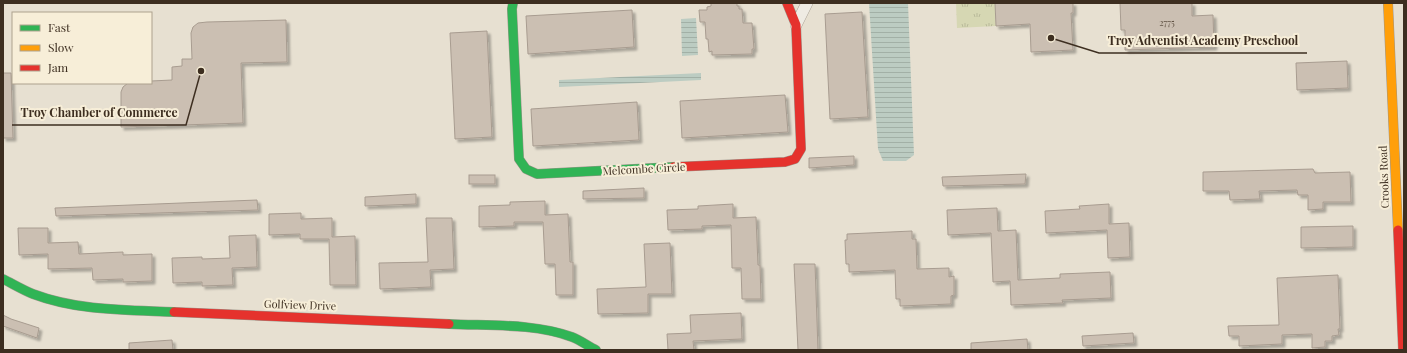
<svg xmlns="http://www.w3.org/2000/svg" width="1407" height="353" viewBox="0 0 1407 353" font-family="'Playfair Display',serif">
	<defs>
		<pattern id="grass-tufts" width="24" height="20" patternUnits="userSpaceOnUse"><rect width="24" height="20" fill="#d6d7b3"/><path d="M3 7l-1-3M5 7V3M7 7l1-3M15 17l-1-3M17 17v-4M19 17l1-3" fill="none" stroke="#b9b99a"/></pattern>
		<pattern id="water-rules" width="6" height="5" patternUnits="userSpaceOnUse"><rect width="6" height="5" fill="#bcccc2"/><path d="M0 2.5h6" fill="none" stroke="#a2b0a6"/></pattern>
		<filter id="shadow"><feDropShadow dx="3" dy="3" stdDeviation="1" flood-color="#0004"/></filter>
	</defs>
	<rect width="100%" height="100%" fill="#e7e0d1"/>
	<!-- grass -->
	<polygon fill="url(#grass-tufts)" points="956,3 995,3 996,26 957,28"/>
	<!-- water -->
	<g fill="url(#water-rules)">
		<polygon points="869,3 908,3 914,155 906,161 883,161 878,149"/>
		<polygon points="696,18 698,55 682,56 681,19"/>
		<polygon points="701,73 701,80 559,87 559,80"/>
	</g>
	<!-- building -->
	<g fill="#cbbfb2" stroke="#a89c90" filter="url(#shadow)">
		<polygon points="711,3 737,3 737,6 739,6 739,9 742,9 743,23 752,23 754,49 752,49 752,54 712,55 712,51 709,52 708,39 706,39 705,22 700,22 699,10 707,10 707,7 711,6"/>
		<polygon points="995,3 1073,3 1073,13 1071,13 1073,50 1031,52 1030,24 996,26"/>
		<polygon points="1120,3 1192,3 1192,16 1213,15 1214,47 1125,50 1125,30 1121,30"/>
		<polygon points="632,10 634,47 528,54 526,16"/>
		<polygon points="862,12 868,117 830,119 825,14"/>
		<polygon points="286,20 287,62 241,63 243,123 121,127 121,92 123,87 128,83 151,83 151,81 172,80 172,67 182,66 182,59 192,59 191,33 193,27 198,23 207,22"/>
		<polygon points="487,31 492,137 455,139 450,33"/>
		<polygon points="1347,61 1348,88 1297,90 1296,63"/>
		<polygon points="3,73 11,73 13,138 3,138"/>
		<polygon points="785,95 788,132 682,138 680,101"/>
		<polygon points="637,102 639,140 533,146 531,109"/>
		<polygon points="854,156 854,165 809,168 809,158"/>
		<polygon points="1313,169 1315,173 1350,172 1351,202 1323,202 1323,209 1308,210 1308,195 1298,195 1297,190 1259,191 1260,199 1230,200 1229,191 1203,191 1203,172"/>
		<polygon points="1026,174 1025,184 943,186 942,177"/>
		<rect x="469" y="175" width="26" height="9"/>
		<polygon points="644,188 644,198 583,199 583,191"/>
		<polygon points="416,194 416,204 365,206 365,197"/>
		<polygon points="257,200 258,210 56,216 55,208"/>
		<polygon points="545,201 545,215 568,214 570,262 573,262 573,295 556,295 555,264 545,264 543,222 514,222 514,226 479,227 479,206 510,205 510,202"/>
		<polygon points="733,204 733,218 756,217 758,265 760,265 761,299 742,299 741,268 732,268 731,225 702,226 702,229 668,230 667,210 698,209 698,206"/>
		<polygon points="1109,204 1109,224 1129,223 1130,257 1108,258 1107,230 1046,233 1045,211 1080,209 1079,206"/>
		<polygon points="997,208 998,231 1016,230 1018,280 1060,278 1060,274 1110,272 1111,298 1062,300 1063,303 1011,305 1010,281 993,282 991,233 948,235 947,210"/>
		<polygon points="301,213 301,219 332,218 332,237 355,236 356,285 330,285 329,239 300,239 300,234 269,235 269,214"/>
		<polygon points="426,218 452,218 454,269 430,270 431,287 380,289 379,263 428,262"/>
		<polygon points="1353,226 1353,247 1301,248 1301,227"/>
		<polygon points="18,228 48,228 48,243 78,242 79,254 123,252 123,255 152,254 152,281 123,282 123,279 93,280 92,268 48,269 48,254 19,255"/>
		<polygon points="912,231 912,239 916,239 917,269 949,268 949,277 954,276 954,295 951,296 951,304 900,306 900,299 896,299 895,270 849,272 849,264 846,264 845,240 847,240 847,234"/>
		<polygon points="256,235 257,267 232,268 233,285 202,286 202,282 173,283 172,258 202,257 202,259 230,258 229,236"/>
		<polygon points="670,243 672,294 648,294 648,313 598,314 597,289 646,287 644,244"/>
		<polygon points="794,264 815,264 818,350 798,350"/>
		<polygon points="1338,275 1340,329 1338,329 1339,335 1332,336 1332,341 1325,341 1325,347 1312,348 1312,334 1282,335 1282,344 1239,346 1239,336 1229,336 1228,326 1279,325 1277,278"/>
		<polygon points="741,313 742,339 693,341 694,350 668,350 667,334 691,333 690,315"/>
		<polygon points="3,315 11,319 39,328 37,338 3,326"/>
		<polygon points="1133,333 1134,343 1083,346 1082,336"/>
		<polygon points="1027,339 1028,350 971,350 971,343"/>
		<polygon points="172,340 173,350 129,350 129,343"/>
	</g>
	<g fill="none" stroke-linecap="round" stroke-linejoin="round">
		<defs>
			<polyline id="street" points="796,25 807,3"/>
			<g id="fast">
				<polyline points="513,3 512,9 519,159 526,169 537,174 673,167"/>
				<path d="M3,279C13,284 23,290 33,294C78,311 127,310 174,312"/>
				<path d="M449,324C489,326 534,323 572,337C580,340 588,346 596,350"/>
			</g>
			<polyline id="slow" points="1388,3 1398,230"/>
			<g id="jam">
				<polyline points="673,167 785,162 795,159 801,149 796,25 787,3"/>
				<polyline points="1398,230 1403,350"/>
				<polyline points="174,312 449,324"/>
			</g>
		</defs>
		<!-- street casing -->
		<use href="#street" stroke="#ada599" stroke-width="12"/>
		<!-- fast casing -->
		<use href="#fast" stroke="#9c958a" stroke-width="10"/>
		<!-- slow casing -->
		<use href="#slow" stroke="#9c958a" stroke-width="10"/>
		<!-- jam casing -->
		<use href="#jam" stroke="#9c958a" stroke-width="10"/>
		<!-- street -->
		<use href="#street" stroke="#efebe3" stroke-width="11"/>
		<!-- fast -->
		<use href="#fast" stroke="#30b455" stroke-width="9"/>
		<!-- slow -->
		<use href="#slow" stroke="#ff9f0a" stroke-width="9"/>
		<!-- jam -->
		<use href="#jam" stroke="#e5322d" stroke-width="9"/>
	</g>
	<g text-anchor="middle" stroke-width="4" stroke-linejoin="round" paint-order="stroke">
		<!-- number labels -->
		<g font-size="9" fill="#605244">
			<text x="1167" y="26">2775</text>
		</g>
		<!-- street labels -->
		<g font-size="11" fill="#3d2e20" stroke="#f7eed8">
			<text transform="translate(644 169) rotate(-3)" y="4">Melcombe Circle</text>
			<text transform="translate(1384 177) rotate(-92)" y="4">Crooks Road</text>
			<text transform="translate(300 305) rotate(2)" y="4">Golfview Drive</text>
		</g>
	</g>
	<!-- callouts -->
	<path fill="none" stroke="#3d2e20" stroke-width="1.5" d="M1051 38L1099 53H1307M201 71L186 125H12"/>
	<g fill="#3d2e20" stroke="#f7eed8" stroke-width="1.5">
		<circle cx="1051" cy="38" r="4"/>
		<circle cx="201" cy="71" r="4"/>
	</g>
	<g font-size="12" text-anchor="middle" font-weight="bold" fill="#3d2e20" stroke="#f7eed8" stroke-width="4" stroke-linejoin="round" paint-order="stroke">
		<text x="1203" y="45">Troy Adventist Academy Preschool</text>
		<text x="99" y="117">Troy Chamber of Commerce</text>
	</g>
	<!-- border -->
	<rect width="1407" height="353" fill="none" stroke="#3d2e20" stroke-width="8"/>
	<!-- legend -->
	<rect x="12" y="12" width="140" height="72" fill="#f7eed8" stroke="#ada18e"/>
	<rect x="20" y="25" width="20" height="6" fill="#30b455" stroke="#ada18e"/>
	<text x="48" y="32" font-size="12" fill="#3d2e20">Fast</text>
	<rect x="20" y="45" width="20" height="6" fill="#ff9f0a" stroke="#ada18e"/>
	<text x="48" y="52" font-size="12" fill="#3d2e20">Slow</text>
	<rect x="20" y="65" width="20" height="6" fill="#e5322d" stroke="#ada18e"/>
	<text x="48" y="72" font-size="12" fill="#3d2e20">Jam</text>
</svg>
